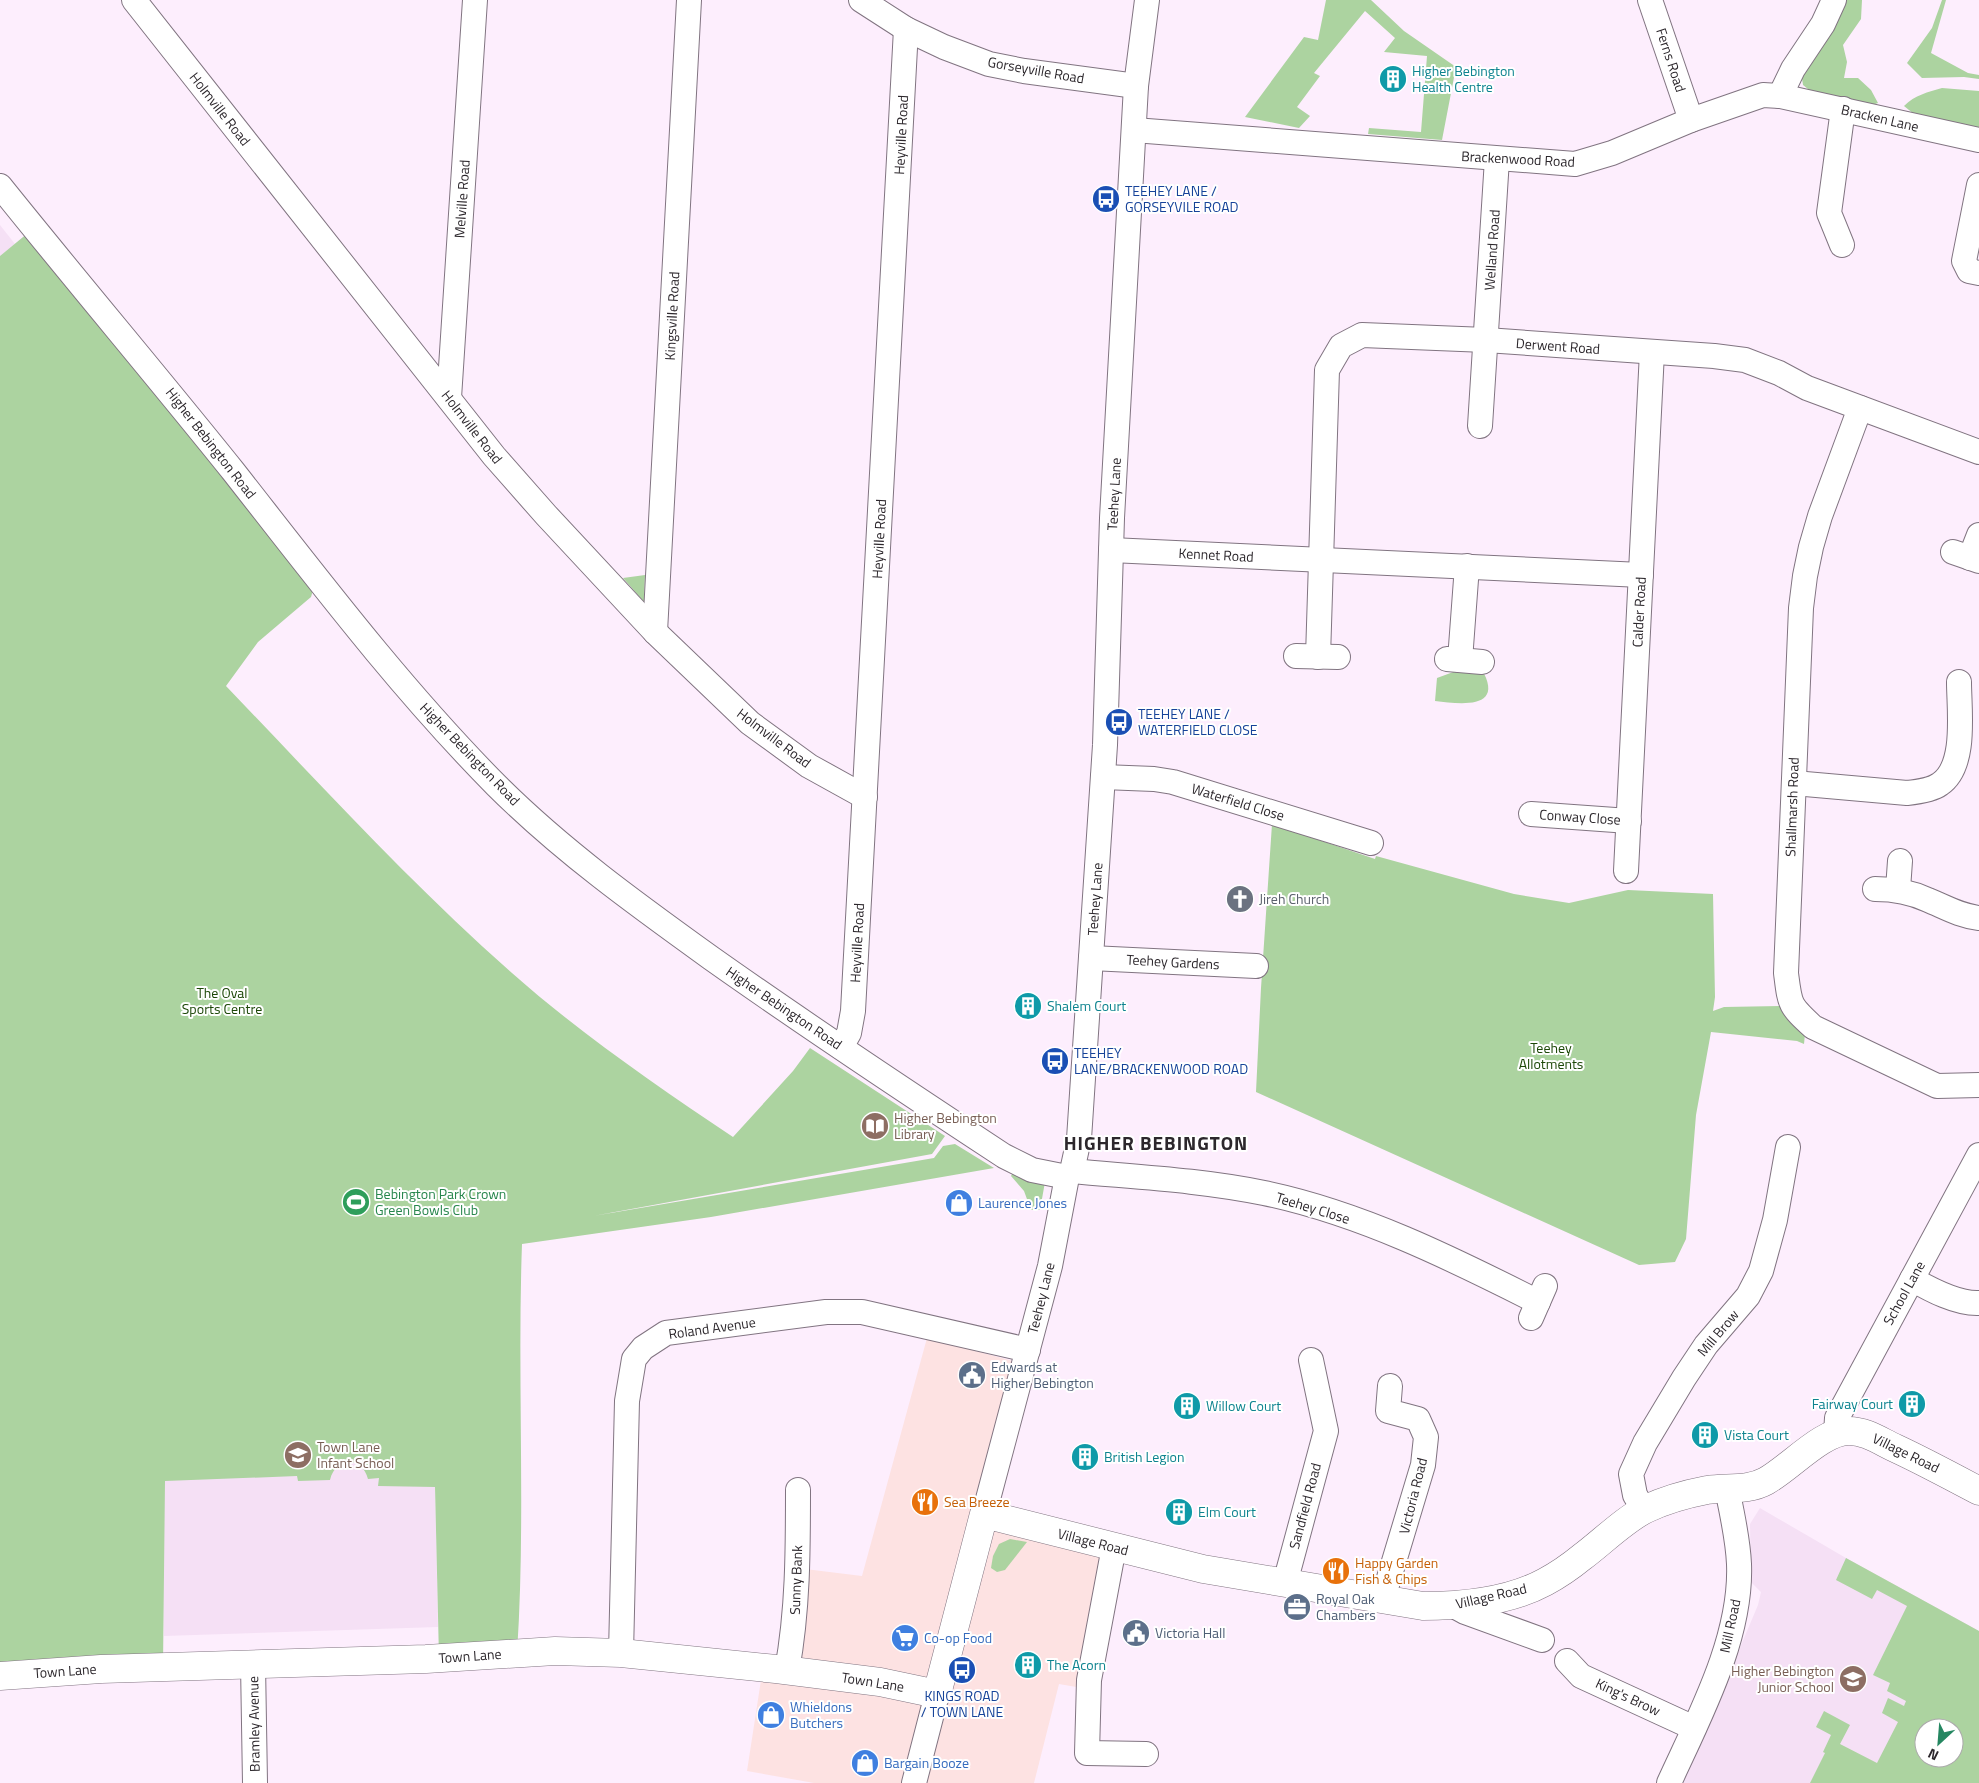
<svg xmlns="http://www.w3.org/2000/svg" width="1979" height="1783" viewBox="0 0 1979 1783" font-family="'Titillium Web',sans-serif">
	<rect width="100%" height="100%" fill="#fdeefd"/>
	<!-- commercial -->
	<polygon fill="#fde2e2" points="927,1338 1013,1361 974,1512 1112,1548 1088,1689 1059,1684 1034,1783 814,1783 747,1771 765,1654 798,1659 805,1569 862,1576"/>
	<!-- built -->
	<g fill="#f5e0f5" fill-rule="evenodd">
		<polygon points="0,225 15,244 0,256"/>
		<polygon points="161,1348 435,1487 438,1627 164,1636"/>
		<path d="M1760,1508L1846,1558L1979,1631V1783H1683L1758,1605L1761,1592L1751,1582L1750,1524ZM1924,1728H1954V1758H1924Z"/>
	</g>
	<!-- green -->
	<g fill="#acd3a0" fill-rule="evenodd">
		<polygon points="1326,0 1371,0 1404,31 1456,67 1442,140 1368,134 1369,128 1421,132 1427,56 1384,52 1395,38 1365,11 1314,73 1320,76 1297,107 1310,116 1299,128 1245,117 1304,37 1318,40"/>
		<polygon points="1840,0 1862,0 1861,19 1843,45 1847,62 1844,78 1858,78 1871,90 1878,103 1867,107 1813,93 1803,85 1801,72"/>
		<polygon points="1942,0 1946,0 1931,53 1968,73 1979,75 1979,79 1964,77 1922,78 1907,63 1932,28"/>
		<path d="M1942,88L1979,91V130L1919,118L1904,106C1915,95 1928,92 1942,88Z"/>
		<path d="M34,228L317,577L311,597L258,642L226,686C319,783 410,883 512,973C581,1034 657,1086 733,1137L793,1071L810,1048L945,1136L932,1154L593,1216L934,1158L943,1146L955,1144L994,1168L711,1217L522,1244C517,1381 526,1517 517,1653L439,1658L435,1487L378,1486L379,1478L368,1479C362,1456 336,1456 330,1480L298,1481L297,1476L165,1481L163,1667L0,1676V256Z"/>
		<polygon points="645,575 644,602 623,578"/>
		<path d="M1481,668C1506,710 1461,704 1435,701L1437,678L1456,671Z"/>
		<polygon points="1272,824 1375,859 1376,856 1514,894 1569,903 1628,890 1713,894 1715,997 1713,1011 1724,1007 1780,1006 1787,1019 1805,1034 1804,1044 1797,1041 1711,1032 1696,1115 1686,1239 1675,1262 1639,1265 1256,1092 1261,988"/>
		<polygon points="1014,1170 1045,1182 1040,1210 1031,1210 1024,1191 1011,1176"/>
		<polygon points="1010,1539 1027,1542 1005,1570 997,1572 991,1568 993,1556 999,1544"/>
		<path d="M1846,1558L1979,1631V1783H1810L1825,1753L1823,1752L1831,1735L1816,1727L1824,1711L1850,1725L1840,1744L1877,1763L1898,1722L1882,1713L1888,1698L1904,1706L1906,1701L1887,1691L1890,1683L1873,1675L1907,1606L1877,1590L1872,1599L1836,1580ZM1924,1728H1954V1758H1924Z"/>
	</g>
	<g fill="none" stroke-linecap="round" stroke-linejoin="round">
		<defs>
			<g id="minor">
				<polyline points="134,0 494,456 546,515 655,632 750,723 809,766 865,797"/>
				<polyline points="861,0 906,29 944,47 989,64 1024,71 1136,86"/>
				<polyline points="1650,0 1691,120"/>
				<polyline points="1780,96 1979,140"/>
				<polyline points="1134,130 1575,164 1612,153 1691,120 1763,95 1780,96 1793,69 1823,24 1834,0"/>
				<polyline points="1979,185 1964,261 1969,271 1979,273"/>
				<path d="M0,186C77,282 156,375 233,471C317,578 400,688 496,785C561,850 636,904 711,958C807,1026 905,1091 1004,1156L1032,1170L1067,1177"/>
				<polyline points="1842,245 1829,213 1843,109"/>
				<polyline points="449,398 475,0"/>
				<path d="M1860,408L1820,516L1811,547L1805,576L1801,608L1786,973C1790,1005 1789,1005 1813,1027L1937,1086L1979,1085"/>
				<polyline points="1480,426 1497,159"/>
				<polyline points="1111,550 1641,575"/>
				<polyline points="1953,552 1979,561"/>
				<polyline points="1970,558 1979,535"/>
				<polyline points="655,632 689,0"/>
				<polyline points="1296,656 1338,657"/>
				<polyline points="1318,657 1327,370 1341,346 1362,335 1486,340 1714,356 1745,360 1779,373 1807,388 1979,452"/>
				<polyline points="1447,659 1482,662"/>
				<polyline points="1460,660 1467,566"/>
				<polyline points="1103,777 1154,779 1173,782 1371,843"/>
				<path d="M1794,783L1907,793C1917,792 1932,790 1940,784C1967,766 1959,710 1959,682"/>
				<polyline points="1531,814 1629,821"/>
				<polyline points="1626,871 1652,352"/>
				<path d="M1875,889C1894,889 1911,892 1928,900C1945,907 1960,916 1979,918"/>
				<polyline points="1898,889 1900,861"/>
				<polyline points="1091,958 1256,966"/>
				<polyline points="841,1047 849,1033 853,1011 906,29"/>
				<path d="M1072,1171C1136,1177 1201,1180 1264,1193C1360,1213 1451,1258 1538,1302"/>
				<path d="M1912,1279C1931,1290 1957,1304 1979,1303"/>
				<polyline points="1531,1318 1545,1286"/>
				<polyline points="1836,1433 1837,1418 1979,1155"/>
				<polyline points="1644,1510 1635,1495 1631,1474 1645,1443 1684,1378 1706,1345 1748,1296 1761,1271 1775,1220 1788,1147"/>
				<polyline points="984,1514 1050,1266 1067,1177 1072,1171 1079,1139 1105,745 1112,518 1136,86 1147,0"/>
				<polyline points="1114,1547 1089,1680 1087,1753 1146,1754"/>
				<polyline points="1285,1583 1326,1431 1311,1360"/>
				<polyline points="1383,1598 1423,1465 1426,1437 1418,1419 1388,1411 1390,1386"/>
				<polyline points="1454,1606 1465,1612 1542,1640"/>
				<polyline points="621,1653 627,1401 634,1359 643,1348 666,1333 826,1312 862,1312 1028,1350"/>
				<polyline points="1567,1661 1581,1676 1694,1728"/>
				<polyline points="253,1664 255,1783"/>
				<path d="M787,1670C798,1610 798,1550 798,1490"/>
				<polyline points="914,1783 937,1694"/>
				<path d="M1669,1783C1699,1717 1742,1638 1739,1564C1738,1539 1732,1513 1727,1489"/>
			</g>
			<path id="major" d="M0,1676L101,1669L426,1659L555,1651L621,1653L776,1669L880,1682L937,1694L984,1514L1203,1569L1423,1606C1462,1606 1510,1601 1545,1582C1558,1575 1571,1566 1582,1557C1601,1543 1625,1519 1646,1509C1665,1500 1686,1494 1707,1490C1727,1487 1748,1491 1766,1481C1791,1467 1822,1431 1849,1431C1866,1431 1880,1441 1895,1448C1923,1461 1951,1476 1979,1491"/>
		</defs>
		<!-- minor casing -->
		<use href="#minor" stroke="#817481" stroke-width="26"/>
		<!-- major casing -->
		<use href="#major" stroke="#817481" stroke-width="29"/>
		<!-- minor -->
		<use href="#minor" stroke="#fff" stroke-width="24"/>
		<!-- major -->
		<use href="#major" stroke="#fff" stroke-width="28"/>
	</g>
	<!-- icons -->
	<defs>
		<symbol id="building-disc" viewBox="-11 -11 22 22"><circle r="9.5" fill="#0f9aa8" stroke="#fff"/><path d="M-4-6H4V6H1V3H-1V6H-4ZM-2.5-4.3h1.7v1.8h-1.7ZM.8-4.3h1.7v1.8H.8ZM-2.5-1h1.7V.8h-1.7ZM.8-1h1.7V.8H.8Z" fill="#fff"/></symbol>
		<symbol id="bus-disc" viewBox="-11 -11 22 22"><circle r="9.5" fill="#1a4fb4" stroke="#fff"/><path d="M-5-6H5V4H4V6H2V4H-2V6H-4V4H-5ZM-3.5-4V0h7V-4ZM-3.5 1.2v1.5H-2V1.2ZM2 1.2v1.5H3.5V1.2Z" fill="#fff"/></symbol>
		<symbol id="church-disc" viewBox="-11 -11 22 22"><circle r="9.5" fill="#6b7280" stroke="#fff"/><path d="M-1.2-6h2.4v3.5h3.3v2.4h-3.3V6h-2.4V-.1h-3.3v-2.4h3.3Z" fill="#fff"/></symbol>
		<symbol id="library-disc" viewBox="-11 -11 22 22"><circle r="9.5" fill="#8d6e63" stroke="#fff"/><path d="M-6-4Q-3-5.5-.7-3.5V5Q-3 3-6 4ZM6-4Q3-5.5 .7-3.5V5Q3 3 6 4Z" fill="#fff"/></symbol>
		<symbol id="stadium-disc" viewBox="-11 -11 22 22"><circle r="9.5" fill="#2e9e5b" stroke="#fff"/><path d="M0-5a6.5 5 0 1 0 0 10a6.5 5 0 1 0 0-10ZM-3.5-1.8h7v3.6h-7Z" fill="#fff"/></symbol>
		<symbol id="shop-disc" viewBox="-11 -11 22 22"><circle r="9.5" fill="#3f7fe0" stroke="#fff"/><path d="M-5-2.5h2.3a2.7 3.5 0 0 1 5.4 0H5L5.5 6h-11ZM-1.5-2.5h3a1.5 2.3 0 0 0-3 0Z" fill="#fff"/></symbol>
		<symbol id="civic-disc" viewBox="-11 -11 22 22"><circle r="9.5" fill="#5c6f8a" stroke="#fff"/><path d="M-.6-6.5H3V-4.5H.6V-3L4-1V1h2V6H-6V1h2V-1L-.6-3ZM-1.2 2.5V6h2.4V2.5Z" fill="#fff"/></symbol>
		<symbol id="school-disc" viewBox="-11 -11 22 22"><circle r="9.5" fill="#8d6e63" stroke="#fff"/><path d="M0-5L7-2L0 1L-7-2ZM-4 1L0 2.5L4 1V4Q0 6-4 4Z" fill="#fff"/></symbol>
		<symbol id="restaurant-disc" viewBox="-11 -11 22 22"><circle r="9.5" fill="#e8710a" stroke="#fff"/><path d="M-5-6h1v4h1v-4h1v4h1v-4h1v5L-1.5 .5V6h-2V.5L-5-1ZM5-6V6H3V1.5H1.5Q1.5-4 5-6Z" fill="#fff"/></symbol>
		<symbol id="office-disc" viewBox="-11 -11 22 22"><circle r="9.5" fill="#5c6f8a" stroke="#fff"/><path d="M-6-3h4V-5.5h4V-3h4V5H-6ZM-1-4.5V-3h2v-1.5ZM-6 0V1H6V0Z" fill="#fff"/></symbol>
		<symbol id="supermarket-disc" viewBox="-11 -11 22 22"><circle r="9.5" fill="#3f7fe0" stroke="#fff"/><path d="M-6-5.5h2.5l.6 2H6L4.5 2H-2.5L-4.4-4H-6ZM-1.5 3.2a1.3 1.3 0 1 0 .1 0ZM3 3.2a1.3 1.3 0 1 0 .1 0Z" fill="#fff"/></symbol>
	</defs>
	<g fill-rule="evenodd">
		<use href="#building-disc" x="1377" y="63" width="32" height="32"/>
		<use href="#bus-disc" x="1090" y="183" width="32" height="32"/>
		<use href="#bus-disc" x="1103" y="706" width="32" height="32"/>
		<use href="#church-disc" x="1224" y="883" width="32" height="32"/>
		<use href="#building-disc" x="1012" y="990" width="32" height="32"/>
		<use href="#bus-disc" x="1039" y="1045" width="32" height="32"/>
		<use href="#library-disc" x="859" y="1110" width="32" height="32"/>
		<use href="#stadium-disc" x="340" y="1186" width="32" height="32"/>
		<use href="#shop-disc" x="943" y="1187" width="32" height="32"/>
		<use href="#civic-disc" x="956" y="1359" width="32" height="32"/>
		<use href="#building-disc" x="1896" y="1388" width="32" height="32"/>
		<use href="#building-disc" x="1171" y="1390" width="32" height="32"/>
		<use href="#building-disc" x="1689" y="1419" width="32" height="32"/>
		<use href="#school-disc" x="282" y="1439" width="32" height="32"/>
		<use href="#building-disc" x="1069" y="1441" width="32" height="32"/>
		<use href="#restaurant-disc" x="909" y="1486" width="32" height="32"/>
		<use href="#building-disc" x="1163" y="1496" width="32" height="32"/>
		<use href="#restaurant-disc" x="1320" y="1555" width="32" height="32"/>
		<use href="#office-disc" x="1281" y="1591" width="32" height="32"/>
		<use href="#civic-disc" x="1120" y="1617" width="32" height="32"/>
		<use href="#supermarket-disc" x="889" y="1622" width="32" height="32"/>
		<use href="#building-disc" x="1012" y="1649" width="32" height="32"/>
		<use href="#bus-disc" x="946" y="1654" width="32" height="32"/>
		<use href="#school-disc" x="1837" y="1663" width="32" height="32"/>
		<use href="#shop-disc" x="755" y="1699" width="32" height="32"/>
		<use href="#shop-disc" x="849" y="1747" width="32" height="32"/>
	</g>
	<g text-anchor="middle" stroke-width="4" stroke-linejoin="round" paint-order="stroke">
		<!-- street labels -->
		<g font-size="14" fill="#2c272c" stroke="#fff">
			<text transform="translate(1671 60) rotate(72)" y="5">Ferns Road</text>
			<text transform="translate(1036 70) rotate(10)" y="5">Gorseyville Road</text>
			<text transform="translate(220 109) rotate(52)" y="5">Holmville Road</text>
			<text transform="translate(1880 118) rotate(13)" y="5">Bracken Lane</text>
			<text transform="translate(901 135) rotate(-87)" y="5">Heyville Road</text>
			<text transform="translate(1518 159) rotate(3)" y="5">Brackenwood Road</text>
			<text transform="translate(462 199) rotate(-86)" y="5">Melville Road</text>
			<text transform="translate(1492 250) rotate(-86)" y="5">Welland Road</text>
			<text transform="translate(672 316) rotate(-87)" y="5">Kingsville Road</text>
			<text transform="translate(1558 346) rotate(4)" y="5">Derwent Road</text>
			<text transform="translate(472 427) rotate(52)" y="5">Holmville Road</text>
			<text transform="translate(211 443) rotate(52)" y="5">Higher Bebington Road</text>
			<text transform="translate(1114 494) rotate(-87)" y="5">Teehey Lane</text>
			<text transform="translate(879 539) rotate(-87)" y="5">Heyville Road</text>
			<text transform="translate(1216 555) rotate(3)" y="5">Kennet Road</text>
			<text transform="translate(1639 612) rotate(-87)" y="5">Calder Road</text>
			<text transform="translate(774 738) rotate(37)" y="5">Holmville Road</text>
			<text transform="translate(470 754) rotate(46)" y="5">Higher Bebington Road</text>
			<text transform="translate(1238 802) rotate(17)" y="5">Waterfield Close</text>
			<text transform="translate(1792 807) rotate(-88)" y="5">Shallmarsh Road</text>
			<text transform="translate(1580 817) rotate(4)" y="5">Conway Close</text>
			<text transform="translate(1095 899) rotate(-86)" y="5">Teehey Lane</text>
			<text transform="translate(857 943) rotate(-87)" y="5">Heyville Road</text>
			<text transform="translate(1173 962) rotate(3)" y="5">Teehey Gardens</text>
			<text transform="translate(784 1008) rotate(34)" y="5">Higher Bebington Road</text>
			<text transform="translate(1313 1208) rotate(17)" y="5">Teehey Close</text>
			<text transform="translate(1904 1293) rotate(-61)" y="5">School Lane</text>
			<text transform="translate(1041 1298) rotate(-76)" y="5">Teehey Lane</text>
			<text transform="translate(712 1328) rotate(-8)" y="5">Roland Avenue</text>
			<text transform="translate(1718 1333) rotate(-50)" y="5">Mill Brow</text>
			<text transform="translate(1906 1453) rotate(26)" y="5">Village Road</text>
			<text transform="translate(1413 1496) rotate(-76)" y="5">Victoria Road</text>
			<text transform="translate(1305 1506) rotate(-75)" y="5">Sandfield Road</text>
			<text transform="translate(1093 1542) rotate(14)" y="5">Village Road</text>
			<text transform="translate(796 1580) rotate(-88)" y="5">Sunny Bank</text>
			<text transform="translate(1491 1596) rotate(-13)" y="5">Village Road</text>
			<text transform="translate(1730 1626) rotate(-78)" y="5">Mill Road</text>
			<text transform="translate(470 1656) rotate(-4)" y="5">Town Lane</text>
			<text transform="translate(65 1671) rotate(-4)" y="5">Town Lane</text>
			<text transform="translate(873 1682) rotate(9)" y="5">Town Lane</text>
			<text transform="translate(1628 1697) rotate(25)" y="5">King's Brow</text>
			<text transform="translate(254 1724) rotate(-91)" y="5">Bramley Avenue</text>
		</g>
		<!-- culture labels -->
		<g font-size="14" fill="#0d838f" stroke="#fff" text-anchor="start">
			<text x="1412" y="76">Higher Bebington<tspan x="1412" dy="16">Health Centre</tspan></text>
			<text x="1047" y="1011">Shalem Court</text>
			<text x="1893" y="1409" text-anchor="end">Fairway Court</text>
			<text x="1206" y="1411">Willow Court</text>
			<text x="1724" y="1440">Vista Court</text>
			<text x="1104" y="1462">British Legion</text>
			<text x="1198" y="1517">Elm Court</text>
			<text x="1047" y="1670">The Acorn</text>
		</g>
		<!-- transit labels -->
		<g font-size="14" fill="#164399" stroke="#fff" text-anchor="start">
			<text x="1125" y="196">TEEHEY LANE /<tspan x="1125" dy="16">GORSEYVILE ROAD</tspan></text>
			<text x="1138" y="719">TEEHEY LANE /<tspan x="1138" dy="16">WATERFIELD CLOSE</tspan></text>
			<text x="1074" y="1058">TEEHEY<tspan x="1074" dy="16">LANE/BRACKENWOOD ROAD</tspan></text>
			<text x="962" y="1701" text-anchor="middle">KINGS ROAD<tspan x="962" dy="16">/ TOWN LANE</tspan></text>
		</g>
		<!-- worship labels -->
		<g font-size="14" fill="#5b616d" stroke="#fff" text-anchor="start">
			<text x="1259" y="904">Jireh Church</text>
		</g>
		<!-- park labels -->
		<g font-size="14" fill="#1c4707" stroke="#fff">
			<text x="222" y="998">The Oval<tspan x="222" dy="16">Sports Centre</tspan></text>
			<text x="1551" y="1053">Teehey<tspan x="1551" dy="16">Allotments</tspan></text>
		</g>
		<!-- education labels -->
		<g font-size="14" fill="#785e54" stroke="#fff" text-anchor="start">
			<text x="894" y="1123">Higher Bebington<tspan x="894" dy="16">Library</tspan></text>
			<text x="317" y="1452">Town Lane<tspan x="317" dy="16">Infant School</tspan></text>
			<text x="1834" y="1676" text-anchor="end">Higher Bebington<tspan x="1834" dy="16">Junior School</tspan></text>
		</g>
		<!-- leisure labels -->
		<g font-size="14" fill="#27864d" stroke="#fff" text-anchor="start">
			<text x="375" y="1199">Bebington Park Crown<tspan x="375" dy="16">Green Bowls Club</tspan></text>
		</g>
		<!-- shop labels -->
		<g font-size="14" fill="#366cbe" stroke="#fff" text-anchor="start">
			<text x="978" y="1208">Laurence Jones</text>
			<text x="924" y="1643">Co-op Food</text>
			<text x="790" y="1712">Whieldons<tspan x="790" dy="16">Butchers</tspan></text>
			<text x="884" y="1768">Bargain Booze</text>
		</g>
		<!-- service labels -->
		<g font-size="14" fill="#4e5e75" stroke="#fff" text-anchor="start">
			<text x="991" y="1372">Edwards at<tspan x="991" dy="16">Higher Bebington</tspan></text>
			<text x="1316" y="1604">Royal Oak<tspan x="1316" dy="16">Chambers</tspan></text>
			<text x="1155" y="1638">Victoria Hall</text>
		</g>
		<!-- food labels -->
		<g font-size="14" fill="#c56008" stroke="#fff" text-anchor="start">
			<text x="944" y="1507">Sea Breeze</text>
			<text x="1355" y="1568">Happy Garden<tspan x="1355" dy="16">Fish &amp; Chips</tspan></text>
		</g>
		<!-- district labels -->
		<g font-size="19" font-weight="bold" letter-spacing="1" fill="#2c272c" stroke="#fff">
			<text x="1156" y="1150">HIGHER BEBINGTON</text>
		</g>
	</g>
	<!-- north arrow -->
	<g transform="translate(1939 1743) rotate(206)"><circle r="24" fill="#ffffff" stroke="#aba9ab"/>
	<path d="M0-4L9 19L0 12L-9 19Z" fill="#258761"/>
	<text y="-8" font-size="14" font-weight="bold" text-anchor="middle" fill="#2c272c">N</text>
	</g>
</svg>
